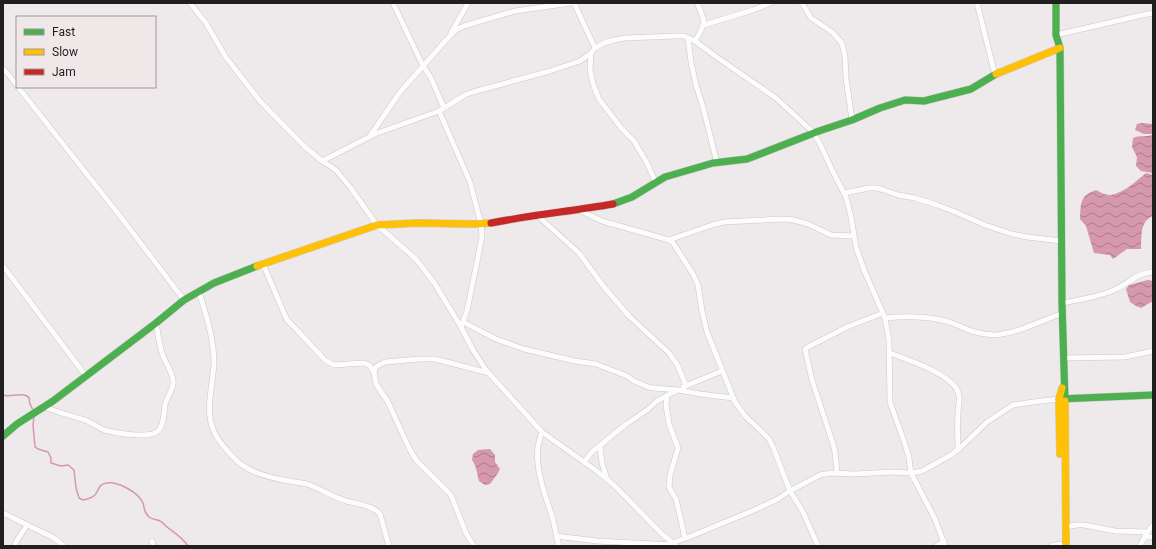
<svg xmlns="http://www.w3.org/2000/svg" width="1156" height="549" viewBox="0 0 1156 549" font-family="Roboto,sans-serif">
	<defs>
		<pattern id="water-waves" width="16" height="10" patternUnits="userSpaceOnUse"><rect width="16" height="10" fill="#d698ac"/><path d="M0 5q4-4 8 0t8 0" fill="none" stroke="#ad7b8b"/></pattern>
	</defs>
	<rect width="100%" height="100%" fill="#eee9ea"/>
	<!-- water -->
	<g fill="url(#water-waves)">
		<polygon points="1142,123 1153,124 1153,134 1144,134 1135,130 1137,124"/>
		<path d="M1153,135V173L1141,171L1136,166L1137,157L1132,147L1133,138C1140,135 1146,137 1153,135Z"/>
		<path d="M1146,173L1153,175V216C1139,221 1142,238 1141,249H1127L1113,259L1110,255L1094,253L1086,226L1080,219C1081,204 1079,196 1096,190C1101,193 1106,195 1111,195C1124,193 1136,181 1146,173Z"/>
		<polygon points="1148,280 1153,281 1153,301 1141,308 1136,306 1130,302 1126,289 1129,285"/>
		<path d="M490,449L495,455V462L500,469L498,473L490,484L485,485L479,481C477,474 477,467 472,460L473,454L478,450Z"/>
	</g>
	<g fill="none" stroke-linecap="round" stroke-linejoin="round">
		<!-- stream -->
		<g stroke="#d698ac" stroke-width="1.5">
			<path d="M3,395C10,398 24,391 29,398C30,400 29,402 30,404C31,406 32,408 33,410"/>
			<path d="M34,416L33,425L35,447L38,449L48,452L51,458V463L61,466L68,465L74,470L76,488L79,498L83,500C88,499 92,498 95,495C99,490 98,484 107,483C118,481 139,493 143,503C145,510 143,511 149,517C153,520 156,519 160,521C163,522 165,526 167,527C175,533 183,538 188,546"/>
		</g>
		<defs>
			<g id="street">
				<polyline points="190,3 206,23 225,56 260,101 304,146 322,161 330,166 336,170 350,187 377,225 416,259 435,284 461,327 473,350 486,370 542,432 598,472 614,485 663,535 677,546"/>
				<polyline points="393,3 423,66 431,78 444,108"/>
				<polyline points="574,3 595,48"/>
				<polyline points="802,3 811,18 832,32 841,42 843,47 845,57 846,78 852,120"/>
				<polyline points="977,3 995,75"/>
				<polyline points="704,25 753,10 771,3"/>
				<polyline points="451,33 468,3"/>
				<polyline points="1056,35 1138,16 1153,13"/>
				<polyline points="688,38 691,62 696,85 703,107 717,163"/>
				<path d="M695,41C706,23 706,22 697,3"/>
				<polyline points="591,53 590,69 593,84 599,99 622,129 634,141 647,163 656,183"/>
				<polyline points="3,68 17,85"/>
				<polyline points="18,87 120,216 184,300"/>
				<polyline points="439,111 470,182 481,224 482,236 478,257 467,311 462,324"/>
				<polyline points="370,136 400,92 447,39 456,30 464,26 515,11 571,3"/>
				<polyline points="322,161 375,134 439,111 465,95 473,92 550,71 580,61 591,53 595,48 604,43 614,40 625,38 677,36 684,36 695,41 718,58 776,98 814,133 821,146 833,172 846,197 851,217 856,247 864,270 885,318 889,340 890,402 906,447 909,458 911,473 935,519 945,546"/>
				<polyline points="844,193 869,188 877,188 884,190 898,195 915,198 937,205 953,211 985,225 1012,234 1027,237 1062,241"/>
				<polyline points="579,210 602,221 669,240 673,243 693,274 698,285 702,311 707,332 735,402 745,416 759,429 769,439 773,447 790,491 803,512 818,546"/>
				<polyline points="538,216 579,253 604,287 629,316 669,353 678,366 686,386"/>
				<polyline points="669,240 712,225 724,222 783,219 794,220 808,224 831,235 854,236"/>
				<polyline points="263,264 287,320 296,329 325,360 334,365 364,363 369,365 374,372 376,384 388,402 409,448 416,460 451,495 466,533 474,546"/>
				<polyline points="3,266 86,376"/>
				<path d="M199,292C206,314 214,339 214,363C213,384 205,409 213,429C215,437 221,443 226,449C242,470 259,475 283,480C292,482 301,482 310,485C322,490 334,497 346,501C357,504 372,505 380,514L389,546"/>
				<path d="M1062,303C1079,300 1098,297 1114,290C1129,284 1135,273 1153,272"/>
				<path d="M885,318C906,316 932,316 952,323C958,325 963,328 969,330C976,333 985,334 993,335C1013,335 1043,320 1063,313"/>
				<polyline points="463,322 496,339 524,349 575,361 596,364 627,376 634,381 648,387 654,388 678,390 700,394 733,398"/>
				<path d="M890,353C907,360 955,374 959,395C960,400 958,407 958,413C957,425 958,438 958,450"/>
				<polyline points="1063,358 1125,357 1153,351"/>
				<polyline points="374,372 375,368 379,365 385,362 419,359 435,359 489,373"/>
				<polyline points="683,387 722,371"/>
				<polyline points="667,395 666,405 669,424 678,448 670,475 669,487 676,499 685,538"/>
				<path d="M44,407C58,412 71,416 85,420C92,423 98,427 104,430C115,433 150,439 158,431C164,426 164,412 165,405C167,396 175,388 173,379C171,370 165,362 162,353C159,344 158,333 156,323"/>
				<path d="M542,432C540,436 539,442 538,447C535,468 545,496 552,516C555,526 556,536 559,546"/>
				<polyline points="600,446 602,463 607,479"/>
				<polyline points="584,462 592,452 625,425 647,410 657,401 676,391"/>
				<polyline points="837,472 835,452 833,444 812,380 805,349 808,347 847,327 883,313"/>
				<polyline points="3,513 54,538 64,546"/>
				<polyline points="1065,527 1077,525 1084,525 1115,531 1147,532"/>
				<polyline points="556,536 597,541 674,545"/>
				<polyline points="1145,537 1153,537"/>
				<polyline points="152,541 153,546"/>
				<polyline points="672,543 689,537 752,511 776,500 790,491 820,475 831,473 855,474 892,472 911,473 922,471 951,455 960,448 987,422 1013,405 1033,402 1059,399"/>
				<polyline points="15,546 16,542 27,525"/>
				<polyline points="936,546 944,541"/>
				<polyline points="1051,546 1060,544"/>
				<path d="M1140,546C1144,538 1147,531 1153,525"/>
			</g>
			<g id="fast">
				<polyline points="1056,3 1056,35 1060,48 1062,303 1065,401"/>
				<polyline points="613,204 632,197 665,177 713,163 747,159 819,131 852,120 880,108 905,100 924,101 971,89 996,74"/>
				<polyline points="1059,399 1153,395"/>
				<polyline points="3,436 17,424 53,401 156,323 184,300 214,283 257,266"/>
			</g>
			<g id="slow">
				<polyline points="996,74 1060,48"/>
				<polyline points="257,266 377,225 418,223 472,224 491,223"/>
				<polyline points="1065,401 1066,546"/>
				<polyline points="1060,454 1059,399 1062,388"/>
			</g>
			<path id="jam" d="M491,223C532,215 573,211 613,204"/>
		</defs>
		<!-- street casing -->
		<use href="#street" stroke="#cbc7c8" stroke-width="6"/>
		<!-- fast casing -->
		<use href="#fast" stroke="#cbc7c8" stroke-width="8"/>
		<!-- slow casing -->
		<use href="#slow" stroke="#cbc7c8" stroke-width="8"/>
		<!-- jam casing -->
		<use href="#jam" stroke="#cbc7c8" stroke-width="8"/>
		<!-- street -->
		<use href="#street" stroke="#fcfcfc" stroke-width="5"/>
		<!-- fast -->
		<use href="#fast" stroke="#4caf50" stroke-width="7"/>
		<!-- slow -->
		<use href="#slow" stroke="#ffc107" stroke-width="7"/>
		<!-- jam -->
		<use href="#jam" stroke="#c62828" stroke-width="7"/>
	</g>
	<!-- border -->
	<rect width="1156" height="549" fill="none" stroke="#211e1f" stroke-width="8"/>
	<!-- legend -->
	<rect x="16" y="16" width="140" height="72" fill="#f0e7e9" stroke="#9d9798"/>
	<rect x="24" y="29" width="20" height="6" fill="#4caf50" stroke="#9d9798"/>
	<text x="52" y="36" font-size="12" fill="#211e1f">Fast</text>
	<rect x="24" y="49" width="20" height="6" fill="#ffc107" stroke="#9d9798"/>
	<text x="52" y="56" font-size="12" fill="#211e1f">Slow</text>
	<rect x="24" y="69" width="20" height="6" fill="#c62828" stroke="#9d9798"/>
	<text x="52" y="76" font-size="12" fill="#211e1f">Jam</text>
</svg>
